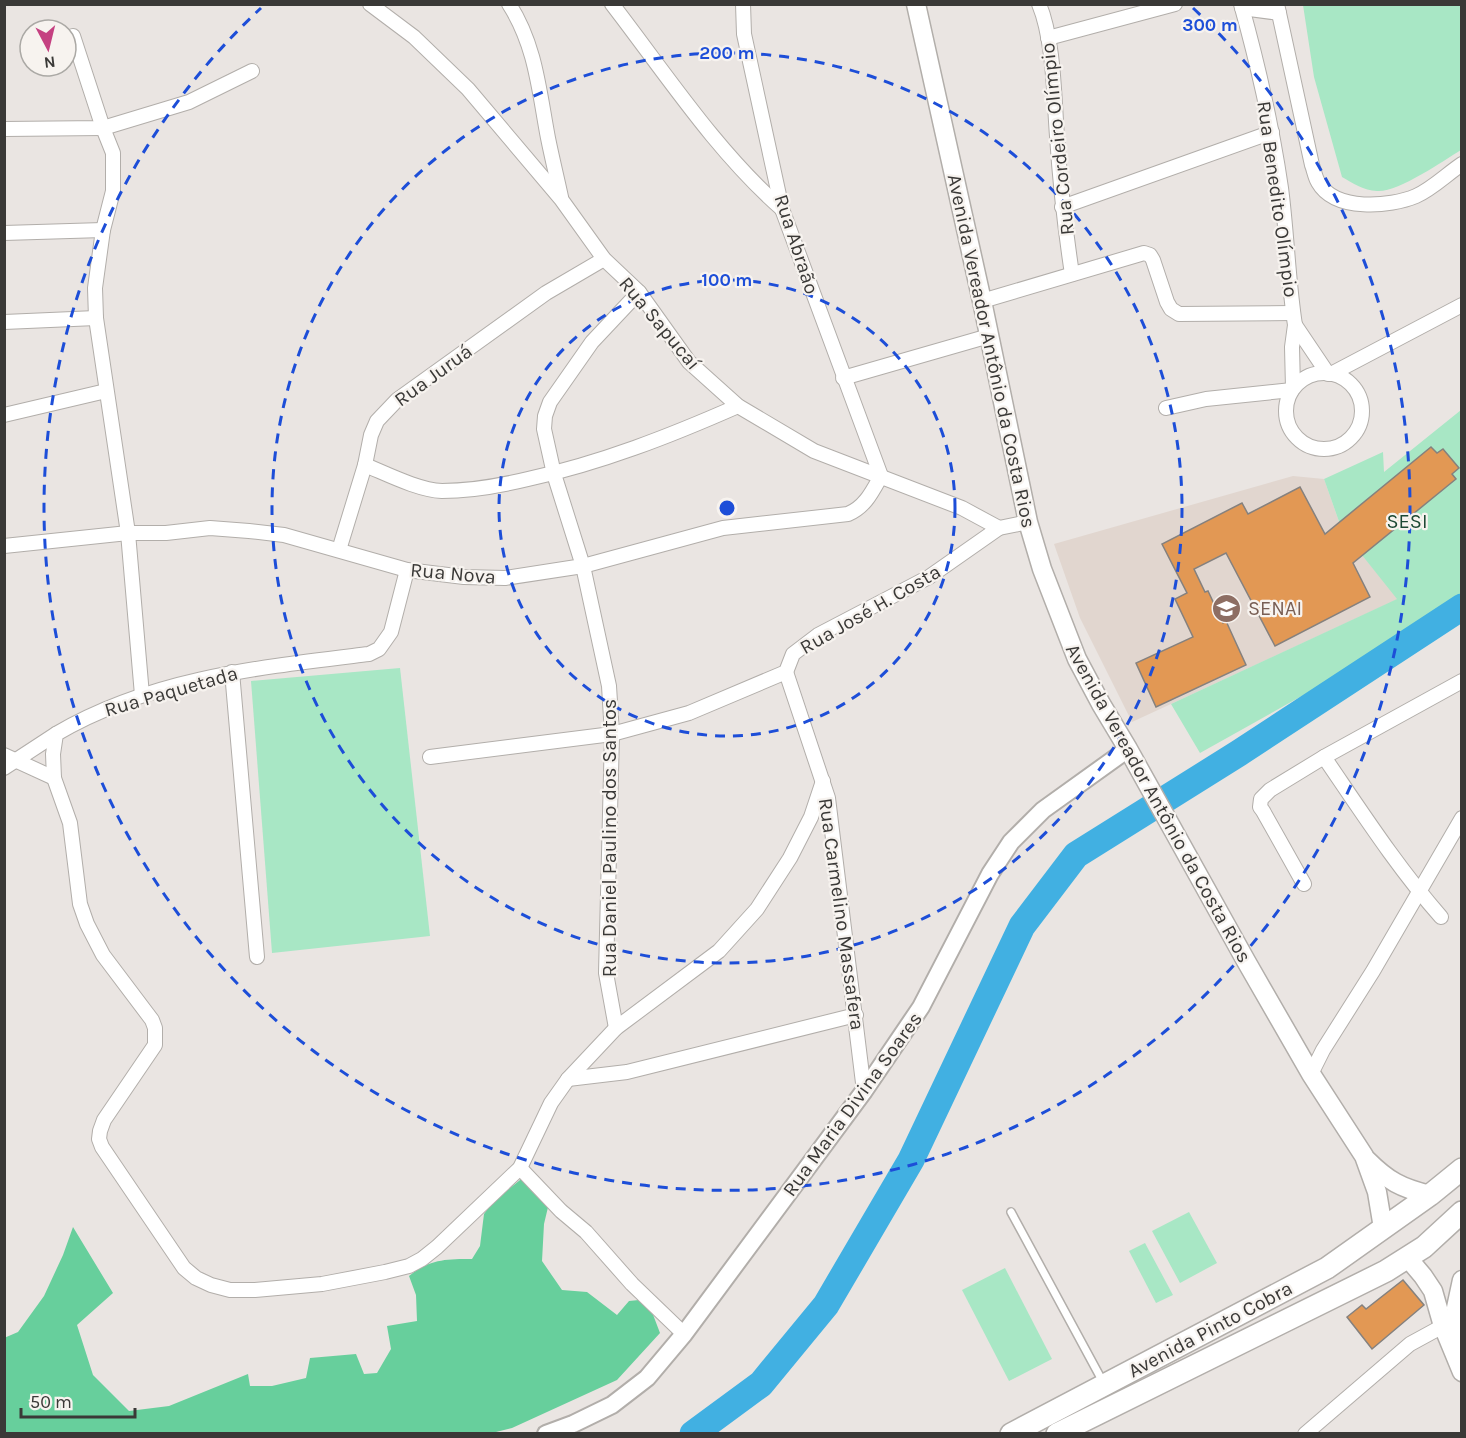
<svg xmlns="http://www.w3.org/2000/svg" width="1466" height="1438" viewBox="0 0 1466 1438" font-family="Karla,sans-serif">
	<rect width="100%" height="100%" fill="#eae5e2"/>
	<!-- built -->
	<polygon fill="#e1d6cf" points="1293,476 1324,479 1342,530 1398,599 1132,722 1080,618 1054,544"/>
	<!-- green -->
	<g fill="#a8e7c5">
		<path d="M1303,5H1461V150C1443,161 1397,193 1377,191C1363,190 1354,184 1342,177L1314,77Z"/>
		<polygon points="1461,410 1461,594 1350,669 1200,753 1171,704 1397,599 1342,530 1324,479 1383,452 1384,472"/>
		<polygon points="400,668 430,936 272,953 251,681"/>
		<polygon points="1189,1212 1217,1263 1180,1283 1152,1231"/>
		<polygon points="1145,1243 1173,1295 1156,1303 1129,1251"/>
		<polygon points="1005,1268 1052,1359 1009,1381 962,1290"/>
	</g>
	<!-- forest -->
	<path fill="#67cf9c" d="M525,1176L549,1203L544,1224L542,1261L562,1290L587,1292L617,1315L629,1301L639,1300L652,1312L660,1333L617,1380L512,1428L488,1434L5,1433L4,1338L18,1332L44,1296L63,1255L73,1227L113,1293L77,1325L93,1375L129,1411L169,1406L248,1374L250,1386H272L306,1378L310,1358L356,1354L364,1374L377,1373L391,1349L387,1326L417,1321L416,1295L409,1276C430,1259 446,1259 472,1259L480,1246L484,1214L493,1202Z"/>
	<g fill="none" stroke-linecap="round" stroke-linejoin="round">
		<!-- river -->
		<polyline stroke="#41b0e2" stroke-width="27" points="693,1434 761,1384 826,1305 911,1160 1022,926 1076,855 1239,753 1462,607"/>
	</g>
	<!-- building -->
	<g fill="#e29854" stroke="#85817e" stroke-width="1.5">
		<polygon points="1431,447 1437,453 1443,449 1459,468 1452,474 1456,479 1353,563 1370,597 1275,646 1226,553 1194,569 1205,592 1208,591 1223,623 1226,621 1246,665 1156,707 1136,663 1193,637 1175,599 1187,593 1162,544 1242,503 1248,514 1300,487 1325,534"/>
		<polygon points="1403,1280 1424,1305 1372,1349 1347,1317 1362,1305 1366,1309"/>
	</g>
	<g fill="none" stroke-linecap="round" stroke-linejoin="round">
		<defs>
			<polyline id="service" points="1011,1212 1103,1382"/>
			<g id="minor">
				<polyline points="370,4 414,37 468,89 561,199 604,259 639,292 689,362 738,406 814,451 962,508 999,528 1028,522"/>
				<path d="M509,4C536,46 539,91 548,138C552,158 557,178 561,197"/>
				<path d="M612,4C666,74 716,151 782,209"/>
				<path d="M1039,4C1054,40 1054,98 1057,136C1060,183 1065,228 1072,274"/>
				<path d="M1241,4C1258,65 1272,126 1281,188C1287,234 1288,280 1295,325L1292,347L1293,388"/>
				<path d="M1277,4L1312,165C1314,170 1315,177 1318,182C1335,212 1390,207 1416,196C1432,189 1447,174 1462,164"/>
				<polyline points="1242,8 1279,13"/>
				<polyline points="73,36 103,128 113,153 113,191 103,230 95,288 96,318 128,533 142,695"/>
				<polyline points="1048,38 1175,4"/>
				<polyline points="4,129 103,128 189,102 252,71"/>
				<polyline points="1062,207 1272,132"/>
				<polyline points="4,233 103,230"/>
				<polyline points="982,301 1144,253 1150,255 1153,260 1167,302 1171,309 1179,314 1293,313"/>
				<polyline points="4,322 96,318"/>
				<polyline points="1295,325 1328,374"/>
				<circle cx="1324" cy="411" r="38"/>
				<polyline points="1331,374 1462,305"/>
				<polyline points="843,378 989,336"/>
				<polyline points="1166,408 1206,399 1292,390"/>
				<polyline points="4,415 106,391"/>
				<path d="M365,465C387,474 418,490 442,491C471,491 499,486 528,479C601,463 670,436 738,406"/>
				<path d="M4,546L128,533H166L210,528L249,531L284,535L407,570L464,577L505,578L583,566L723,528L848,514C865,507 872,492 881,476L782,209L744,34L743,4"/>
				<polyline points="339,550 365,465 371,435 377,421 397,400 546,293 604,259"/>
				<path d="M407,570L391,632L379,649L369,654C262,667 151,678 56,734L53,754L54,778L70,823L80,904L87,924L103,955L152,1020L155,1028V1045L104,1120L100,1131L99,1139L102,1147L184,1268L196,1278L211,1285L230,1290H255L322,1284L385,1272L409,1266L422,1259L437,1247L520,1168L551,1103L568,1079L616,1028L719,951L757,909L790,858L811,817L823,781"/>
				<polyline points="232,672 257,957"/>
				<polyline points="786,672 828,798 864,1091"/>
				<polyline points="4,755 54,778"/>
				<polyline points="430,757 612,734 689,713 786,672 793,654 818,635 929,577 999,528"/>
				<path d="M1324,757C1361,811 1397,867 1441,917"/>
				<polyline points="4,768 56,734"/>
				<polyline points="1304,884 1263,811 1260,807 1261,799 1270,790 1324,757 1462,681"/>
				<polyline points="616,1028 606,973 612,734 609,686 583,566 554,474 544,429 545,416 550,402 592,342 639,292"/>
				<polyline points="1311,1074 1323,1050 1373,971 1462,818"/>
				<polyline points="568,1079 627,1072 856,1015"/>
				<polyline points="520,1168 561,1211 586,1232 632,1284 684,1334"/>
				<polyline points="1305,1434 1410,1344 1443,1326"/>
			</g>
			<polyline id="tertiary" points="546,1434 573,1424 612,1405 647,1378 684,1334 864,1091 921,1007 990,874 1011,842 1043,810 1128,749"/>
			<g id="secondary">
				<polyline points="916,4 982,301 1028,522 1042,569 1077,659 1101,704 1128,749 1246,961 1311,1074 1364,1156 1377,1192 1383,1228"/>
				<path d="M1367,1160C1388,1181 1401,1188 1430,1195"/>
				<polyline points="1407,1257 1423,1276 1433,1291 1443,1326 1462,1372"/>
				<polyline points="1462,1280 1456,1308 1462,1341"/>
			</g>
			<g id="trunk">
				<polyline points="1011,1434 1327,1268 1430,1195 1462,1169"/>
				<polyline points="1057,1434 1386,1271 1424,1247 1462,1212"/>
			</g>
		</defs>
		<!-- service casing -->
		<use href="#service" stroke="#b2aeaa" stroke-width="10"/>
		<!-- minor casing -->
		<use href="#minor" stroke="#b2aeaa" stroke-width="16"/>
		<!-- tertiary casing -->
		<use href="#tertiary" stroke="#b2aeaa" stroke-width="20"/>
		<!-- secondary casing -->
		<use href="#secondary" stroke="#b2aeaa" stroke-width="21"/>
		<!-- trunk casing -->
		<use href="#trunk" stroke="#b2aeaa" stroke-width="24"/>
		<!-- service -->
		<use href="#service" stroke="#fff" stroke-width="7"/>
		<!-- minor -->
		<use href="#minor" stroke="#fff" stroke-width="14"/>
		<!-- tertiary -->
		<use href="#tertiary" stroke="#fff" stroke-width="16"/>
		<!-- secondary -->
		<use href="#secondary" stroke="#fff" stroke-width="18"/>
		<!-- trunk -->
		<use href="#trunk" stroke="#fff" stroke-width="21"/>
	</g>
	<!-- distance rings -->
	<g fill="none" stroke="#1d4ed8" stroke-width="3" stroke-dasharray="10 8">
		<circle cx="727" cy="508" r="228"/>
		<circle cx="727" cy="508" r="455"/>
		<path d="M1193 8A683 683 0 1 1 261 8"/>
	</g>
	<!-- icons -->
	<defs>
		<symbol id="university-disc" viewBox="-11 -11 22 22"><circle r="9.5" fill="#8d6e63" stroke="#f7f3ef"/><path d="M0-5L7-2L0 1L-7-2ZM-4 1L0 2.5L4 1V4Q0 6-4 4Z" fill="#fff"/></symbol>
	</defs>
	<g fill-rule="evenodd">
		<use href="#university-disc" x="1210" y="592" width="33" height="33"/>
	</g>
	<g text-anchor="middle" stroke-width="4.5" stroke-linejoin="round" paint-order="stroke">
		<!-- street labels -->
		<g font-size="20" fill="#3a3937" stroke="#f7f3ef">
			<text transform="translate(1057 139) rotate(-96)" y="7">Rua Cordeiro Olímpio</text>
			<text transform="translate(1278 199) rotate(82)" y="7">Rua Benedito Olímpio</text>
			<text transform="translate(797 244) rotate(72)" y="7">Rua Abraão</text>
			<text transform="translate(660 323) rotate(50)" y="7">Rua Sapucaí</text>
			<text transform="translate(992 351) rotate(78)" y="7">Avenida Vereador Antônio da Costa Rios</text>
			<text transform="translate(433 375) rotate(-36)" y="7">Rua Juruá</text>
			<text transform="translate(453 573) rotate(5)" y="7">Rua Nova</text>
			<text transform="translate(870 609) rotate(-30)" y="7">Rua José H. Costa</text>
			<text transform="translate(171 691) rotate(-16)" y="7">Rua Paquetada</text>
			<text transform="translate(1159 803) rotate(61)" y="7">Avenida Vereador Antônio da Costa Rios</text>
			<text transform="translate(609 838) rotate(-90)" y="7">Rua Daniel Paulino dos Santos</text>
			<text transform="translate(842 914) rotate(82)" y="7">Rua Carmelino Massafera</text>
			<text transform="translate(852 1104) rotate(-54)" y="7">Rua Maria Divina Soares</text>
			<text transform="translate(1210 1329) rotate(-28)" y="7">Avenida Pinto Cobra</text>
		</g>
		<!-- park labels -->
		<g font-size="20" fill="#1c4833" stroke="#f7f3ef">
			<text x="1407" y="528">SESI</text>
		</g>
		<!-- education labels -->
		<g font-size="20" fill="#785e54" stroke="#f7f3ef" text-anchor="start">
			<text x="1248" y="615">SENAI</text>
		</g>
	</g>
	<circle cx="727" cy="508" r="9" fill="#1d4ed8" stroke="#f7f3ef" stroke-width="3"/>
	<g font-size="18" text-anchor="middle" font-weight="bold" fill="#1d4ed8" stroke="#f7f3ef" stroke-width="4.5" stroke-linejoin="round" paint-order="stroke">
		<text x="1210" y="31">300 m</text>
		<text x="727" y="59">200 m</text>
		<text x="727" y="286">100 m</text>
	</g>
	<!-- border -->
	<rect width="1466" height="1438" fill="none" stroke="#3a3937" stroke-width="12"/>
	<!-- north arrow -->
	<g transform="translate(48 48) rotate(173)"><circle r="28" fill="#f7f3ef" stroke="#aba9a5" stroke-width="1.5"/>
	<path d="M0-4.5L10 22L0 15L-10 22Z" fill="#c54081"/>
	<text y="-9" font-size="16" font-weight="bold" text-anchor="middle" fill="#3a3937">N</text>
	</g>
	<!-- scale -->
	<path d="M21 1408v9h114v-9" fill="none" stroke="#3a3937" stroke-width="3"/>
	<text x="30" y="1408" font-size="18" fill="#3a3937" stroke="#f7f3ef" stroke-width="4.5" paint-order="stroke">50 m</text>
</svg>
